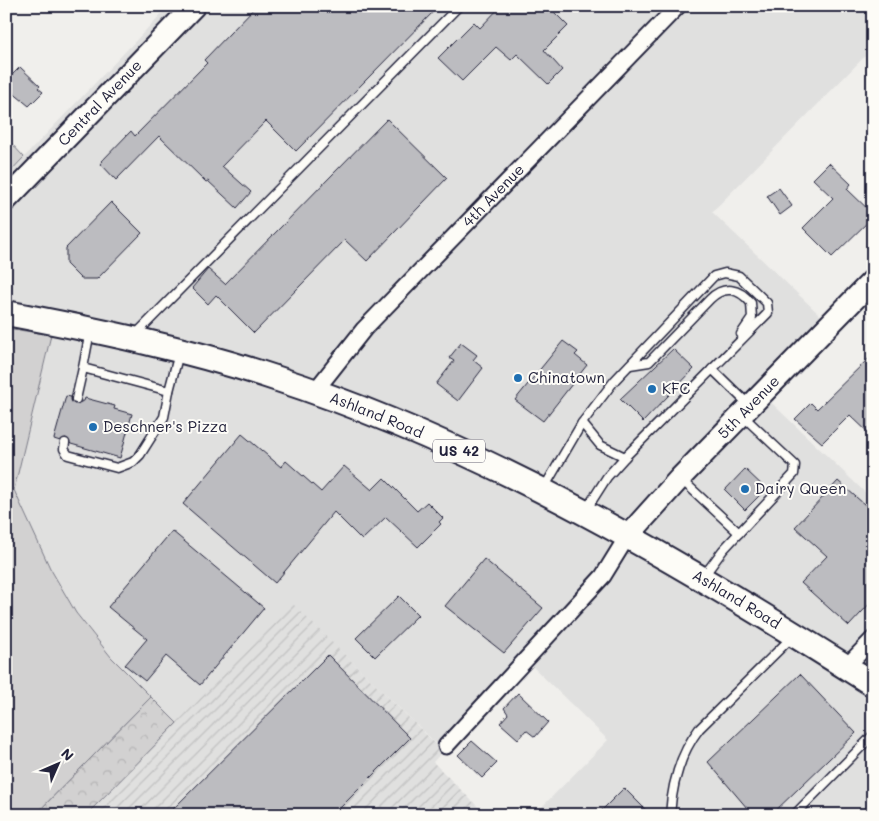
<svg xmlns="http://www.w3.org/2000/svg" width="879" height="821" viewBox="0 0 879 821" font-family="Mali,sans-serif">
	<defs>
		<pattern id="industrial-furrows" width="10" height="10" patternUnits="userSpaceOnUse" patternTransform="scale(1.25)"><rect width="10" height="10" fill="#e0e0df"/><path d="M-1 1l2-2M0 10L10 0M9 11l2-2" fill="none" stroke="#c0c0c0"/></pattern>
		<pattern id="forest-crowns" width="20" height="18" patternUnits="userSpaceOnUse" patternTransform="scale(1.25)"><rect width="20" height="18" fill="#d2d1d1"/><path d="M2 6a3 3 0 1 1 6 0M12 15a3 3 0 1 1 6 0" fill="none" stroke="#b4b3b4"/></pattern>
	</defs>
	<rect width="100%" height="100%" fill="#f0efec"/>
	<filter id="ink" filterUnits="userSpaceOnUse"><feTurbulence type="fractalNoise" baseFrequency=".02" numOctaves="2"/><feDisplacementMap in="SourceGraphic" scale="10" xChannelSelector="R" yChannelSelector="G"/><feConvolveMatrix kernelMatrix="1 2 1 2 8 2 1 2 1" color-interpolation-filters="sRGB"/></filter>
	<g filter="url(#ink)">
		<!-- built -->
		<polygon fill="#e0e0df" points="169,6 873,6 873,48 712,212 822,317 755,387 873,500 873,815 534,815 608,740 530,664 448,755 293,605 177,723 111,657 76,613 50,568 14,490 51,336 6,328 6,176"/>
		<!-- industrial -->
		<polygon fill="url(#industrial-furrows)" points="293,604 443,751 433,762 486,815 86,815"/>
		<!-- grass -->
		<g fill="#d2d1d1" stroke="#7a7a86">
			<polygon points="11,143 24,157 6,176 6,150"/>
			<polygon points="6,328 51,335 14,490 50,568 76,613 111,657 151,697 35,815 6,815"/>
		</g>
		<!-- forest -->
		<polygon fill="url(#forest-crowns)" stroke="#7a7a86" points="151,697 177,723 86,815 35,815"/>
		<!-- building -->
		<g fill="#bcbcc0" stroke="#22223b">
			<polygon points="256,6 439,6 296,151 266,121 222,166 251,192 237,208 208,181 206,182 159,136 116,180 100,163 131,131 135,136 207,63 204,60"/>
			<polygon points="501,6 548,6 568,26 544,50 562,70 548,84 517,54 511,60 496,47 462,81 438,58 474,22 480,28"/>
			<polygon points="20,67 40,86 38,88 43,92 29,106 6,87 6,81"/>
			<polygon points="387,119 447,178 367,261 345,240 254,333 216,295 208,304 192,288 208,269 225,284"/>
			<polygon points="829,163 851,184 847,189 873,214 873,217 832,257 803,228 833,198 813,179"/>
			<polygon points="779,188 792,206 780,215 767,196"/>
			<polygon points="111,202 142,233 97,279 81,279 66,264 66,248"/>
			<polygon points="563,341 578,352 575,355 587,365 543,421 515,400"/>
			<polygon points="461,343 477,355 473,360 483,368 458,401 436,384 454,361 449,358"/>
			<polygon points="673,349 694,369 643,422 620,399"/>
			<polygon points="873,354 873,437 850,415 822,443 795,419 811,403 817,409"/>
			<polygon points="66,396 71,397 74,404 84,401 85,398 115,406 114,409 132,414 120,458 71,444 66,438 60,441 54,439"/>
			<polygon points="242,434 281,467 286,461 321,492 344,466 372,490 384,478 417,511 427,502 443,518 439,522 441,524 418,547 386,517 362,540 334,512 275,583 183,504"/>
			<polygon points="745,469 766,489 745,510 725,490"/>
			<polygon points="838,481 873,512 873,600 849,626 801,583 827,556 795,527"/>
			<polygon points="172,531 264,608 200,685 166,656 145,681 125,665 147,639 108,607"/>
			<polygon points="484,559 543,608 504,653 445,606"/>
			<polygon points="399,596 418,615 375,657 356,638"/>
			<polygon points="328,655 410,738 333,815 167,815"/>
			<polygon points="800,674 856,733 771,815 753,815 708,762"/>
			<polygon points="518,693 548,722 535,737 526,730 518,739 500,723 508,714 504,708"/>
			<polygon points="472,741 497,763 482,778 458,755"/>
			<polygon points="624,788 651,815 597,815"/>
		</g>
		<g fill="none" stroke-linecap="round" stroke-linejoin="round">
			<defs>
				<g id="lane">
					<polyline points="90,331 83,368 169,391 179,353"/>
					<polyline points="136,334 459,6"/>
					<path d="M630,365L649,362L710,299C724,285 739,288 751,303L752,318L741,334"/>
					<polyline points="712,369 748,404"/>
					<polyline points="76,399 83,368"/>
					<polyline points="582,423 600,445 625,457"/>
					<polyline points="65,443 64,449 68,455 117,468 133,462 140,455 164,417 169,391"/>
					<polyline points="681,479 739,533"/>
					<polyline points="544,488 582,423 615,380 714,276 725,273 739,276 767,303 768,313 625,457 607,477 586,510"/>
					<polyline points="703,577 723,550 794,474 795,465 743,416"/>
					<path d="M670,815C672,784 680,754 699,729L792,637"/>
					<polyline points="794,815 873,735"/>
				</g>
				<g id="street">
					<path id="s1" d="M315,391L364,329L678,6"/>
					<polyline points="846,667 873,639"/>
					<polyline points="446,746 603,576 627,537"/>
				</g>
				<g id="secondary">
					<path id="s2" d="M6,200L194,6"/>
					<path id="s3" d="M627,537L680,478L873,280"/>
				</g>
				<g id="primary">
					<path id="s4" d="M6,313C97,330 188,349 275,378C488,447 684,564 873,684"/>
				</g>
			</defs>
			<!-- lane casing -->
			<use href="#lane" stroke="#22223b" stroke-width="11"/>
			<!-- street casing -->
			<use href="#street" stroke="#22223b" stroke-width="19"/>
			<!-- secondary casing -->
			<use href="#secondary" stroke="#22223b" stroke-width="25"/>
			<!-- primary casing -->
			<use href="#primary" stroke="#22223b" stroke-width="28"/>
			<!-- lane -->
			<use href="#lane" stroke="#fdfcf7" stroke-width="8"/>
			<!-- street -->
			<use href="#street" stroke="#fdfcf7" stroke-width="15"/>
			<!-- secondary -->
			<use href="#secondary" stroke="#fdfcf7" stroke-width="21"/>
			<!-- primary -->
			<use href="#primary" stroke="#fdfcf7" stroke-width="24"/>
		</g>
	</g>
	<!-- markers -->
	<g fill="#1f6fb2" stroke="#fdfcf7" stroke-width="2">
		<circle cx="518" cy="378" r="5"/>
		<circle cx="652" cy="389" r="5"/>
		<circle cx="93" cy="427" r="5"/>
		<circle cx="745" cy="489" r="5"/>
	</g>
	<g text-anchor="middle" stroke-width="4" stroke-linejoin="round" paint-order="stroke">
		<!-- shield labels -->
		<rect fill="#fdfcf7" stroke="#646373" stroke-width="1" x="433" y="439.5" width="52" height="23" rx="4"/>
		<g font-size="14" font-weight="bold" fill="#22223b">
			<text x="459" y="456">US 42</text>
		</g>
		<!-- street labels -->
		<g font-size="15" fill="#22223b" stroke="#fdfcf7">
			<text dy="5" stroke="none"><textPath href="#s2" startOffset="135">Central Avenue</textPath></text>
			<text dy="5" stroke="none"><textPath href="#s1" startOffset="265">4th Avenue</textPath></text>
			<text dy="5" stroke="none"><textPath href="#s3" startOffset="178">5th Avenue</textPath></text>
			<text dy="5" stroke="none"><textPath href="#s4" startOffset="385">Ashland Road</textPath></text>
			<text dy="5" stroke="none"><textPath href="#s4" startOffset="790">Ashland Road</textPath></text>
		</g>
		<!-- poi labels -->
		<g font-size="15" fill="#22223b" stroke="#fdfcf7" text-anchor="start">
			<text x="528" y="383">Chinatown</text>
			<text x="662" y="394">KFC</text>
			<text x="103" y="432">Deschner's Pizza</text>
			<text x="755" y="494">Dairy Queen</text>
		</g>
	</g>
	<!-- margin -->
	<rect width="879" height="821" fill="none" stroke="#fdfcf7" stroke-width="25"/>
	<rect x="12" y="12" width="854" height="796" fill="none" stroke="#22223b" stroke-width="2" filter="url(#ink)"/>
	<!-- north arrow -->
	<g transform="translate(58 764) rotate(45)" stroke="#fdfcf7" stroke-width="4" paint-order="stroke">
	<path d="M0-4L9 19L0 12L-9 19Z" fill="#22223b"/>
	<text y="-8" font-size="14" font-weight="bold" text-anchor="middle" fill="#22223b">N</text>
	</g>
</svg>
